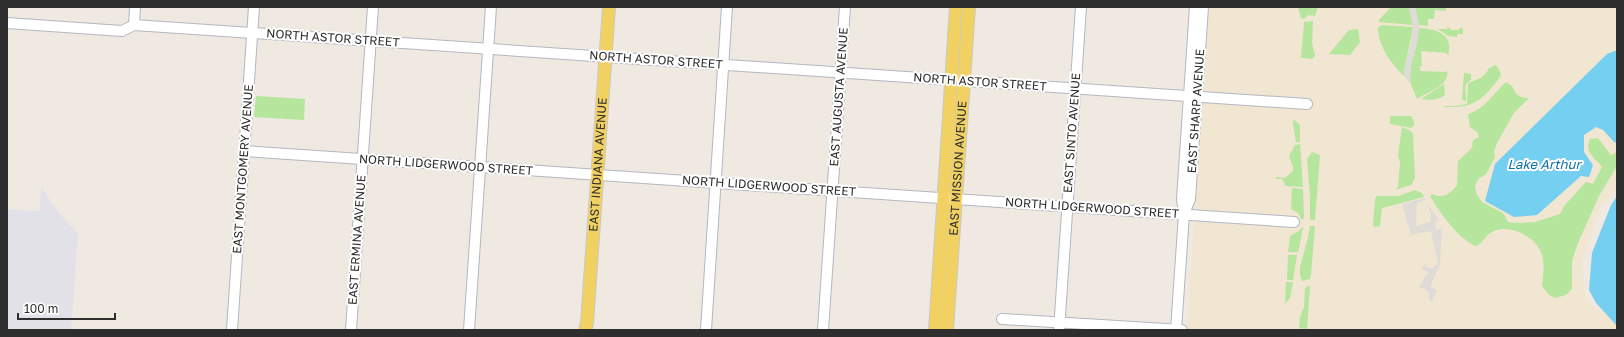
<svg xmlns="http://www.w3.org/2000/svg" width="1624" height="337" viewBox="0 0 1624 337" font-family="'Golos Text',sans-serif">
	<rect width="100%" height="100%" fill="#efe9e1"/>
	<!-- industrial -->
	<polygon fill="#e3e1e8" points="41,187 59,213 78,234 71,330 7,330 7,209 40,211"/>
	<!-- education -->
	<polygon fill="#f0e6d1" points="1209,7 1617,7 1617,187 1600,209 1582,262 1586,300 1617,324 1617,330 1187,330 1201,119 1199,114 1203,79 1204,76"/>
	<!-- green -->
	<g fill="#b6e59e">
		<polygon points="1298,7 1318,7 1315,16 1308,15 1304,19 1301,18"/>
		<polygon points="1391,7 1409,7 1413,25 1379,22 1379,20"/>
		<polygon points="1415,7 1446,7 1446,11 1435,10 1434,19 1428,19 1428,26 1419,25"/>
		<polygon points="1313,21 1312,43 1315,56 1312,59 1301,58 1304,22"/>
		<path d="M1382,25L1413,27C1411,43 1405,60 1404,76C1391,63 1380,49 1378,30V27Z"/>
		<polygon points="1447,27 1450,28 1451,30 1459,30 1459,28 1463,28 1463,34 1457,34 1457,37 1448,36 1438,29 1447,29"/>
		<path d="M1419,28C1437,29 1454,34 1448,56L1447,53L1421,51L1422,66H1420V71L1446,72L1447,70C1451,85 1427,92 1417,99C1415,93 1411,87 1410,81C1409,63 1417,46 1419,28Z"/>
		<polygon points="1358,29 1360,42 1350,55 1329,54 1349,30"/>
		<path d="M1496,65L1500,72L1501,76C1482,100 1476,108 1444,107V106H1455L1467,104L1468,83C1477,79 1484,79 1489,68Z"/>
		<path d="M1464,73L1471,74V80C1462,84 1467,93 1466,101L1462,100Z"/>
		<path d="M1506,82L1512,86C1516,95 1519,98 1529,98L1514,113L1497,143L1494,151L1495,157L1486,174L1478,179L1475,186L1477,195L1482,202L1503,213L1508,222L1513,223L1535,222L1560,214L1564,206L1586,182L1593,184L1602,167C1594,158 1584,151 1590,139L1598,138L1611,155L1617,152V166L1599,196L1578,243L1572,261V289L1566,295L1555,298L1549,295L1542,286C1543,276 1545,265 1542,255C1537,237 1511,224 1494,231C1485,234 1483,245 1475,246C1458,238 1440,213 1430,196L1432,194C1443,200 1451,193 1457,185L1458,161L1472,148L1473,140L1479,137L1477,132L1470,127L1468,114C1486,108 1493,94 1506,82Z"/>
		<path d="M1444,84L1445,95C1437,101 1430,100 1421,99Z"/>
		<polygon points="256,96 305,99 304,120 254,117"/>
		<polygon points="1390,116 1411,116 1414,121 1414,125 1411,128 1390,124"/>
		<polygon points="1293,119 1300,125 1300,142 1296,142 1293,124"/>
		<polygon points="1402,127 1411,131 1413,134 1415,178 1411,185 1396,190 1398,187 1400,163 1398,155"/>
		<polygon points="1300,144 1303,187 1286,186 1282,179 1276,179 1276,177 1285,178 1293,171 1293,167 1289,156 1295,145"/>
		<polygon points="1312,152 1320,155 1315,220 1310,220 1310,198 1307,159"/>
		<polygon points="1292,188 1303,189 1304,218 1302,220 1298,213 1291,209"/>
		<polygon points="1415,190 1422,193 1424,197 1382,208 1380,226 1375,227 1373,225 1375,199 1377,196 1398,196"/>
		<polygon points="1310,226 1315,226 1311,275 1310,279 1302,281 1300,275 1300,267 1308,238"/>
		<polygon points="1302,227 1303,228 1298,252 1288,252 1290,236 1299,231"/>
		<polygon points="1288,255 1297,255 1293,280 1287,280"/>
		<polygon points="1286,282 1293,282 1290,298 1285,304"/>
		<polygon points="1308,286 1310,286 1307,329 1299,328 1300,317 1304,307 1305,288"/>
	</g>
	<!-- plaza -->
	<g fill="#dfdcd8">
		<polygon points="1409,7 1415,7 1419,25 1417,44 1411,66 1410,83 1404,76 1405,66 1411,43 1413,25"/>
		<polygon points="1424,198 1425,200 1417,203 1416,226 1430,222 1431,215 1427,203 1439,220 1436,221 1435,230 1442,228 1440,265 1430,287 1437,290 1432,302 1429,300 1429,293 1426,290 1419,287 1428,272 1422,269 1424,264 1426,265 1426,267 1434,268 1435,265 1438,265 1431,231 1411,235 1402,204"/>
	</g>
	<!-- water -->
	<g fill="#75cff0">
		<polygon points="1617,50 1617,141 1615,143 1603,130 1596,127 1584,135 1584,152 1593,165 1589,177 1581,176 1537,215 1514,217 1485,201 1495,164 1607,54"/>
		<polygon points="1617,196 1617,326 1596,303 1589,290 1592,253 1611,205"/>
	</g>
	<g fill="none" stroke-linecap="round" stroke-linejoin="round">
		<defs>
			<g id="minor">
				<polyline points="7,23 122,31 134,25 1307,104"/>
				<polyline points="134,25 135,7"/>
				<polyline points="244,151 1294,222"/>
				<polyline points="1184,214 1190,199 1203,7"/>
				<polyline points="1002,319 1182,330"/>
				<polyline points="232,330 254,7"/>
				<polyline points="351,330 373,7"/>
				<polyline points="469,330 491,7"/>
				<polyline points="706,330 727,7"/>
				<polyline points="823,330 845,7"/>
				<polyline points="1059,330 1081,7"/>
				<polyline points="1176,330 1184,214 1182,199 1195,7"/>
			</g>
			<g id="major">
				<path id="s1" d="M585,330L587,323L588,309L609,7"/>
				<polyline points="935,330 956,7"/>
				<path id="s2" d="M947,330L969,7"/>
			</g>
		</defs>
		<!-- minor casing -->
		<use href="#minor" stroke="#b4b7c1" stroke-width="12"/>
		<!-- major casing -->
		<use href="#major" stroke="#c9c9c9" stroke-width="14"/>
		<!-- minor -->
		<use href="#minor" stroke="#fff" stroke-width="10"/>
		<!-- major -->
		<use href="#major" stroke="#f2d163" stroke-width="12"/>
	</g>
	<g text-anchor="middle" stroke-width="4" stroke-linejoin="round" paint-order="stroke">
		<!-- street labels -->
		<g font-size="12" fill="#2e2e2e" stroke="#fff">
			<text transform="translate(333 38) rotate(4)" y="4">NORTH ASTOR STREET</text>
			<text transform="translate(656 60) rotate(4)" y="4">NORTH ASTOR STREET</text>
			<text transform="translate(980 82) rotate(4)" y="4">NORTH ASTOR STREET</text>
			<text transform="translate(839 97) rotate(-86)" y="4">EAST AUGUSTA AVENUE</text>
			<text transform="translate(1196 111) rotate(-86)" y="4">EAST SHARP AVENUE</text>
			<text transform="translate(1072 133) rotate(-86)" y="4">EAST SINTO AVENUE</text>
			<text transform="translate(446 165) rotate(4)" y="4">NORTH LIDGERWOOD STREET</text>
			<text dy="4" stroke="none"><textPath href="#s1" startOffset="166">EAST INDIANA AVENUE</textPath></text>
			<text transform="translate(243 169) rotate(-86)" y="4">EAST MONTGOMERY AVENUE</text>
			<text dy="4" stroke="none"><textPath href="#s2" startOffset="162">EAST MISSION AVENUE</textPath></text>
			<text transform="translate(769 186) rotate(4)" y="4">NORTH LIDGERWOOD STREET</text>
			<text transform="translate(1092 208) rotate(4)" y="4">NORTH LIDGERWOOD STREET</text>
			<text transform="translate(357 240) rotate(-86)" y="4">EAST ERMINA AVENUE</text>
		</g>
		<!-- water labels -->
		<g font-size="13" font-style="italic" fill="#0d6fa3" stroke="#fff">
			<text x="1544" y="169">Lake Arthur</text>
		</g>
	</g>
	<!-- border -->
	<rect width="1624" height="337" fill="none" stroke="#2e2e2e" stroke-width="16"/>
	<!-- scale -->
	<path d="M18 313v6h97v-6" fill="none" stroke="#2e2e2e" stroke-width="2"/>
	<text x="24" y="313" font-size="12" fill="#2e2e2e" stroke="#ffffff" stroke-width="3" paint-order="stroke">100 m</text>
</svg>
